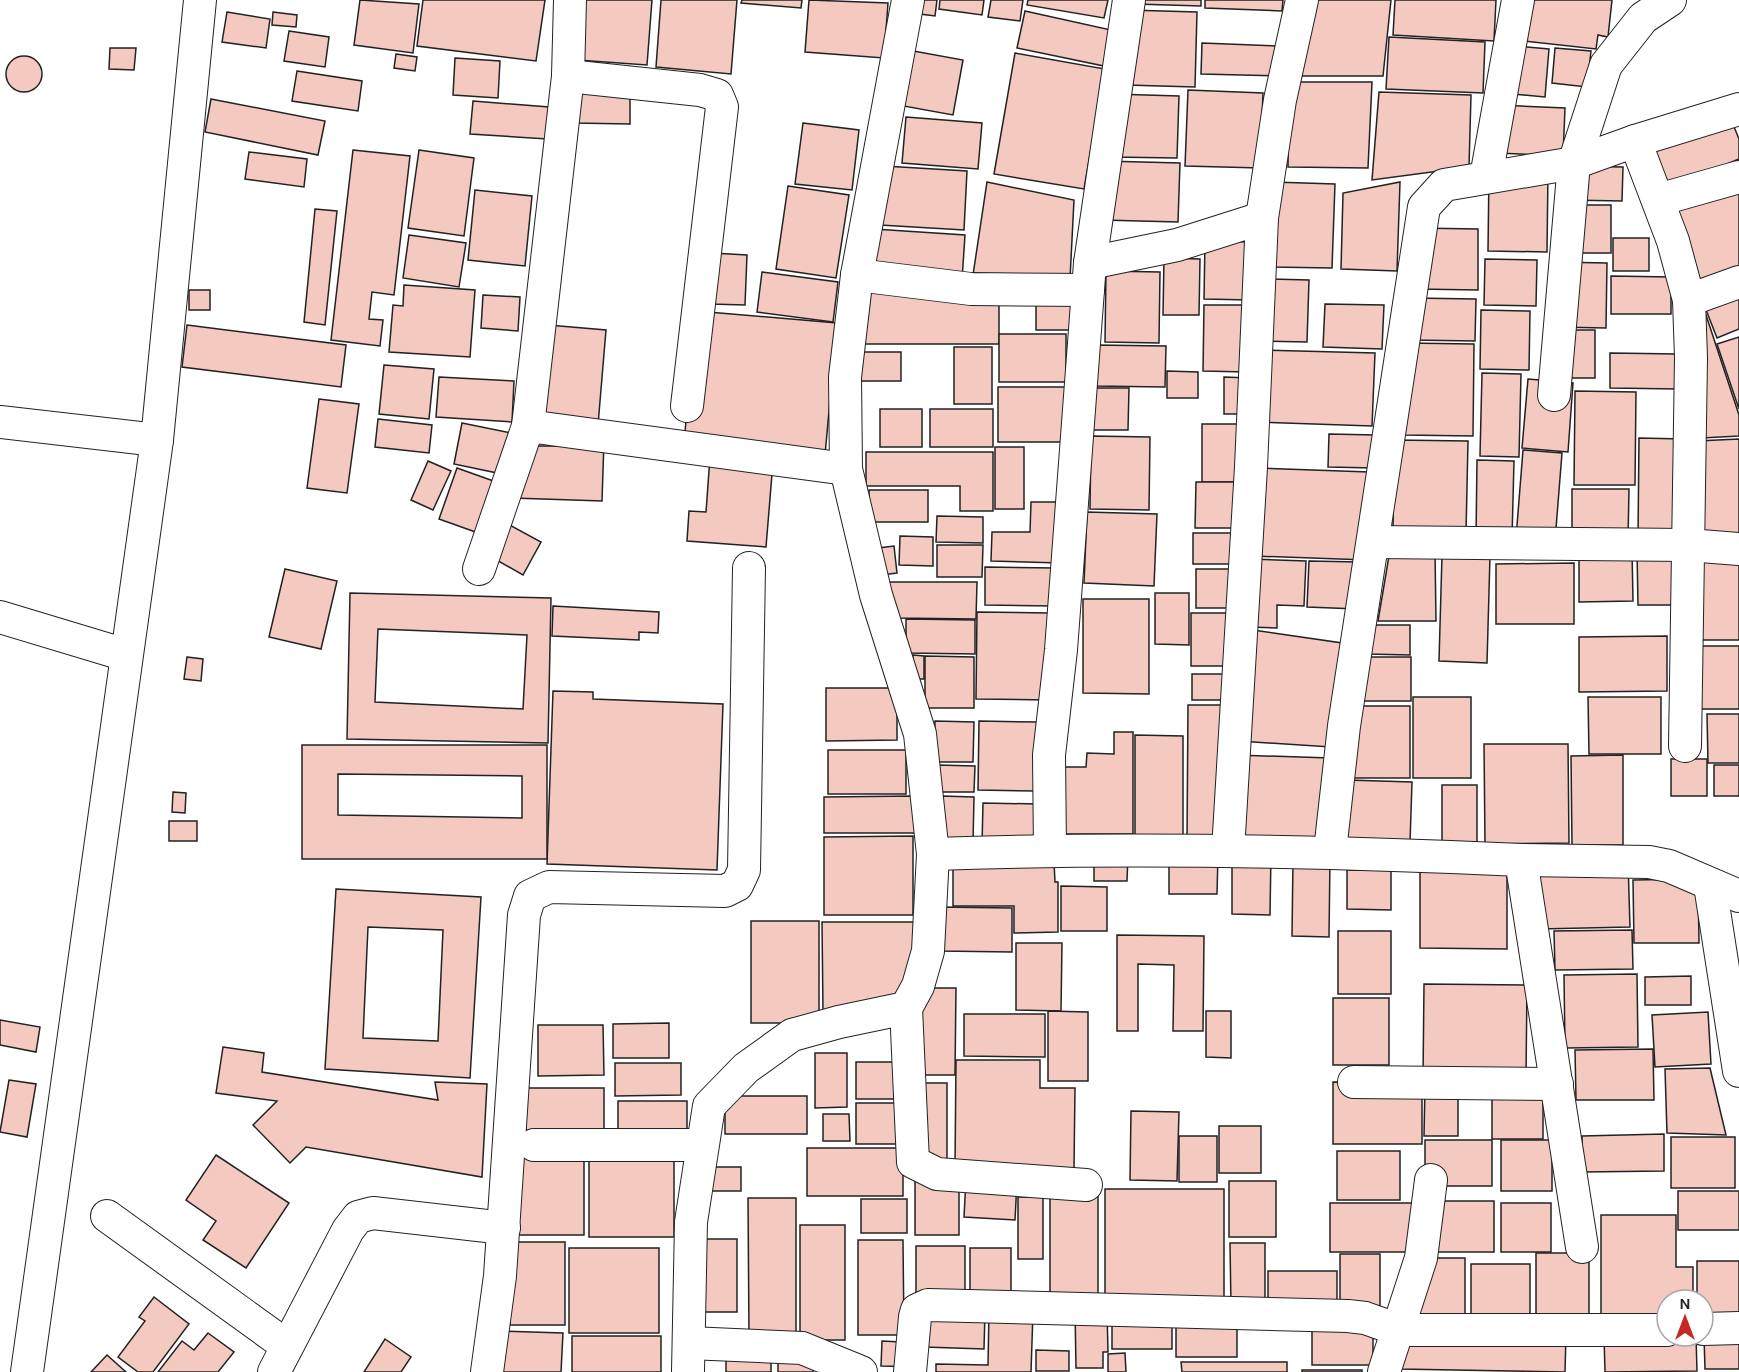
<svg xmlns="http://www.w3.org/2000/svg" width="1739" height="1372" viewBox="0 0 1739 1372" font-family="Karla,sans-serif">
	<rect width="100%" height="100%" fill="#fff"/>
	<!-- building -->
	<g fill="#f3c9c0" stroke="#222" stroke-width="1.5" fill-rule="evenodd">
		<polygon points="360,0 419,4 413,53 354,45"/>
		<polygon points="423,0 545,0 536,61 417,46"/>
		<polygon points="583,0 652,0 647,65 577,60"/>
		<polygon points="661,0 737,0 731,74 656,67"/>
		<polygon points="742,0 802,0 801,8 741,3"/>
		<polygon points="809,0 888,3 884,58 805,52"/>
		<polygon points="921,0 937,0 935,16 920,14"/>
		<polygon points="940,0 984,0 982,15 939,9"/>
		<polygon points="991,0 1023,0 1020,21 988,17"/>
		<polygon points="1028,0 1108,0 1104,18 1027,5"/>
		<polygon points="1136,0 1201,0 1201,6 1135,4"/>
		<polygon points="1205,0 1283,0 1282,11 1205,8"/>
		<polygon points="1313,0 1391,0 1383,76 1299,76"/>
		<polygon points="1395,0 1496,0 1494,41 1393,35"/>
		<polygon points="1521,0 1612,0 1608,37 1598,35 1596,49 1516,40"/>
		<polygon points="1128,10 1197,12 1195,87 1126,85"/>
		<polygon points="1025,11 1111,30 1104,66 1017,48"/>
		<polygon points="227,12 270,19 266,48 222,42"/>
		<polygon points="273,12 297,15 296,27 272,25"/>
		<polygon points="289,31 329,37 325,67 284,61"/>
		<polygon points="1389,37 1485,42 1483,93 1386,89"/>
		<polygon points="1202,43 1278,46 1277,76 1201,74"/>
		<polygon points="1506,45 1549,49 1545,97 1502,93"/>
		<polygon points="110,48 136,48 134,70 109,69"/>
		<polygon points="1555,48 1591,51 1587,87 1552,83"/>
		<polygon points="908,50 963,60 953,115 898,105"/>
		<polygon points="1015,53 1105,69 1084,189 994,174"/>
		<polygon points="396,54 417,57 415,71 394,68"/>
		<circle cx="24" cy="74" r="18"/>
		<polygon points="455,58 500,61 498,98 453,95"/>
		<polygon points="297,71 362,81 358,111 292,101"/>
		<polygon points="1289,82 1372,82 1368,168 1288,167"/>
		<polygon points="573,86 630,88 630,124 573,123"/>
		<polygon points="1188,90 1263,93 1260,168 1185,166"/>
		<polygon points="1379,92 1471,95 1469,167 1372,180"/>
		<polygon points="1113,94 1179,96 1177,158 1111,157"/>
		<polygon points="211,99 325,121 318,155 205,132"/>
		<polygon points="473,101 549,107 547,139 470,134"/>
		<polygon points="1499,105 1565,108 1563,156 1497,153"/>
		<polygon points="906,117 982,123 978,169 902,163"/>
		<polygon points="1730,117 1739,139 1739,159 1659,192 1632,132"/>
		<polygon points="803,123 859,130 852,190 795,184"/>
		<polygon points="353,150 410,156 394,295 372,292 369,319 383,320 380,346 331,340"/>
		<polygon points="419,150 474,158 464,236 408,228"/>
		<polygon points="249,152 307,159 304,187 245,179"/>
		<polygon points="1104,161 1180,163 1178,222 1102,220"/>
		<polygon points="884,166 967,171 964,230 880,225"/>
		<polygon points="1568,166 1623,167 1622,201 1568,200"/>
		<polygon points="1489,171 1548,172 1547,252 1488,251"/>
		<polygon points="1739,171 1739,274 1690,290 1659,198"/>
		<polygon points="987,182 1074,200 1070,279 973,275"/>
		<polygon points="1273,182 1335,184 1332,268 1270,267"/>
		<polygon points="1400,182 1397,271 1341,269 1343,193"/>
		<polygon points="788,186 849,195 836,278 776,269"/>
		<polygon points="475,190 532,196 525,266 468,260"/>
		<rect x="1566" y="205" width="45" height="48"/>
		<polygon points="315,209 337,211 325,325 304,322"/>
		<polygon points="1417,228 1478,229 1478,290 1417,289"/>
		<polygon points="874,229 965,235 962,280 871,275"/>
		<polygon points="409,235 466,243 459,287 403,278"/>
		<rect x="1613" y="238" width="36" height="33"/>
		<polygon points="1205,241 1251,242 1250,300 1204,299"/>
		<polygon points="712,253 747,255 745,305 710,304"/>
		<polygon points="1164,258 1200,259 1199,315 1163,315"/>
		<polygon points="1485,259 1537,260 1536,306 1484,305"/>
		<polygon points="1556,262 1607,263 1606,328 1555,327"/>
		<polygon points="1106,271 1160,272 1159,343 1105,342"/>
		<polygon points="762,272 838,282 833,322 757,312"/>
		<polygon points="1611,276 1671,277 1671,314 1611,314"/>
		<polygon points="1265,279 1309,280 1307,342 1263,341"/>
		<polygon points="404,285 475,290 470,357 389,352 393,305 403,306"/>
		<rect x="863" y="289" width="136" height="55"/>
		<polygon points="1739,289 1739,329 1717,338 1703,302"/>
		<rect x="189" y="290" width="21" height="20"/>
		<rect x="1036" y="290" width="35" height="40"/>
		<polygon points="483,295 520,297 518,331 481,328"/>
		<polygon points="1412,298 1476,299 1475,341 1411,340"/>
		<polygon points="1325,304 1384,305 1382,349 1323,347"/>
		<polygon points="1204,305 1247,305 1246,372 1203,371"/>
		<polygon points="1481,310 1530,311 1529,370 1480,369"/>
		<polygon points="696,311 837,323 825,455 684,443"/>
		<polygon points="1697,315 1706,315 1739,415 1739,436 1702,438"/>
		<polygon points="187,325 346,345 341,387 182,367"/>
		<polygon points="548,325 606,330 598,425 541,420"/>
		<rect x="1560" y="330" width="35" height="48"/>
		<rect x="999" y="334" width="67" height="48"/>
		<polygon points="1739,337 1739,409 1717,344"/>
		<polygon points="1405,343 1474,344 1473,436 1404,435"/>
		<polygon points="1094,345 1166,346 1165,387 1094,386"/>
		<rect x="954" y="347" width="38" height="57"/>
		<polygon points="1261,350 1375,353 1372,426 1259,422"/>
		<rect x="860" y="352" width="41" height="29"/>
		<polygon points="1610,353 1678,354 1678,389 1610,388"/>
		<polygon points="384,365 434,369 429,419 379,414"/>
		<polygon points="1167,371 1198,372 1198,398 1167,398"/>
		<polygon points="1482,373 1521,374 1519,457 1480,456"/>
		<polygon points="439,377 514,381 512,422 436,417"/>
		<polygon points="1224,377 1249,378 1248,414 1224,414"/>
		<polygon points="1528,379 1573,383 1568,452 1522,448"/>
		<rect x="998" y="387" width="71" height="55"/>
		<polygon points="1086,388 1129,388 1128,430 1086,430"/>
		<polygon points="1575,391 1636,392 1635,485 1574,485"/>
		<polygon points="319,399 359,404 347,493 307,488"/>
		<rect x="880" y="409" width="42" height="38"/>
		<rect x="930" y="409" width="63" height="38"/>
		<polygon points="378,419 432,425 429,453 375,447"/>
		<polygon points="462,423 511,433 502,474 454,464"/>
		<rect x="1202" y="424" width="43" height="58"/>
		<polygon points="1329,434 1375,435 1374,468 1328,467"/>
		<polygon points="1091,436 1150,437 1149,510 1090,509"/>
		<polygon points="1639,438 1683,439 1682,537 1638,537"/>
		<polygon points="1739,439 1739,537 1695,536 1697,441"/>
		<polygon points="1394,440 1468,441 1466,533 1393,532"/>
		<polygon points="604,441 602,501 513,498 536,446 559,446"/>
		<rect x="995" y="447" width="29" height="62"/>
		<polygon points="1523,450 1562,453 1555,541 1516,538"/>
		<polygon points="866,452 993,452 993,511 960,511 960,486 866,486"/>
		<polygon points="710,457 773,462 766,547 687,541 689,511 706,512"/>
		<polygon points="1477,460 1514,461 1512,538 1476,537"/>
		<polygon points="428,461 451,471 433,510 411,500"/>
		<polygon points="457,468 499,483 481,534 439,519"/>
		<polygon points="1256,468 1369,472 1367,560 1253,556"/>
		<polygon points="1196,482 1240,482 1240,528 1195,528"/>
		<polygon points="1572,489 1629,489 1628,540 1572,540"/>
		<rect x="869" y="490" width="59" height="32"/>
		<polygon points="1031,502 1061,502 1060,563 991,561 992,532 1030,532"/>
		<polygon points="1087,512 1157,514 1154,586 1084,583"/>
		<polygon points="937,516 983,517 983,543 936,542"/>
		<polygon points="504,522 541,542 523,575 486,554"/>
		<rect x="1193" y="533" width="46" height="31"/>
		<polygon points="900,536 933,537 933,566 899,565"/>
		<polygon points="937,545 983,545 982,577 937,577"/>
		<polygon points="894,546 897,573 881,575 878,548"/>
		<polygon points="1390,550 1435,550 1436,621 1378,621"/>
		<polygon points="1632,550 1633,601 1579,602 1579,551"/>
		<polygon points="1637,550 1674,550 1674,605 1638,605"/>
		<polygon points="1442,555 1490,556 1487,663 1439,661"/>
		<polygon points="1250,559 1306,561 1304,606 1277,605 1277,628 1248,627"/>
		<polygon points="1309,561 1359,562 1357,609 1307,607"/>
		<rect x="1698" y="562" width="41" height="78"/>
		<polygon points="1574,563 1574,624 1496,624 1496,564"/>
		<polygon points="985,567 1055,568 1055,606 985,605"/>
		<polygon points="285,569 337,581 321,649 269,637"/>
		<rect x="1196" y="569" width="44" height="39"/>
		<polygon points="888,582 977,582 976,619 896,618"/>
		<path d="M350,593L551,598L548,743L347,739ZM378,629L527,635L523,709L375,702Z"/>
		<polygon points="1155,593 1189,593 1189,645 1155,644"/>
		<polygon points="1083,599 1149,599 1149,694 1083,693"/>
		<polygon points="553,606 659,612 658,633 639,632 639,640 552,636"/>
		<polygon points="977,612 1049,613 1048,700 976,699"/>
		<polygon points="1191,613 1236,613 1235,666 1191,666"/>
		<polygon points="906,619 975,620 975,654 906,653"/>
		<polygon points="1367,625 1410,625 1410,655 1367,654"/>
		<polygon points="1246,629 1349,644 1331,747 1239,741"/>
		<polygon points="1667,636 1667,691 1579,692 1579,637"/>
		<rect x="1695" y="646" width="44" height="63"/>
		<polygon points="913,655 924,656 924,679 912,679"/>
		<polygon points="925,656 974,657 974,708 925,708"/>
		<polygon points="187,657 203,659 201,681 184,679"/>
		<polygon points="1362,657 1411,657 1411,701 1357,701"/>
		<rect x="1192" y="674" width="37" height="26"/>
		<polygon points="826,688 897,688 897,740 826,741"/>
		<polygon points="553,691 593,692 593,699 723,704 717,870 547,864"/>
		<rect x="1413" y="697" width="58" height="81"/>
		<polygon points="1588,697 1661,697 1661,754 1589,754"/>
		<polygon points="1188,705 1225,705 1224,838 1187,838"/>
		<rect x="1349" y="706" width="61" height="72"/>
		<polygon points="1707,714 1739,714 1739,763 1708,763"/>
		<polygon points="935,721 974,722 973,762 934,762"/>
		<polygon points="979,721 1038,722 1037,791 978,790"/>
		<polygon points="1114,732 1133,732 1133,834 1056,834 1056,767 1086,767 1087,753 1114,754"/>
		<polygon points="1135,735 1183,736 1183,836 1135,836"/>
		<polygon points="1484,744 1568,744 1569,843 1485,844"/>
		<path d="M302,745H547V859H302ZM338,774L522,776V818L338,815Z"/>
		<rect x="828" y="750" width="78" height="44"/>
		<polygon points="1236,755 1330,758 1321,837 1232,836"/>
		<polygon points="1623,755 1623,845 1572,845 1571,756"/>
		<rect x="1671" y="759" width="36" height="37"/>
		<polygon points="937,765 975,766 974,792 937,792"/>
		<rect x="1714" y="765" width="25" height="31"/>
		<polygon points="1347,780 1412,782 1410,843 1345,841"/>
		<rect x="1442" y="785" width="35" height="60"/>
		<polygon points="173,792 186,793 185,813 172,812"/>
		<polygon points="914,796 915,833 824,833 824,797"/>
		<polygon points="941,796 974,797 973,843 940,842"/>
		<polygon points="983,803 1038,804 1038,846 982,845"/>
		<rect x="169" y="821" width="28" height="20"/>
		<polygon points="913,836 913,915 824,915 824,837"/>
		<polygon points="1232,853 1271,853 1270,915 1232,914"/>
		<polygon points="1169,854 1218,855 1217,894 1169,894"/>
		<polygon points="1094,855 1128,855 1127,881 1094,881"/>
		<polygon points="1293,859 1330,859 1329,937 1292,936"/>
		<polygon points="1628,861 1630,927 1539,929 1538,862"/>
		<polygon points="953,862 1054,862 1055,882 1058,882 1058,932 1014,933 1014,906 953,906"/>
		<polygon points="1420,863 1507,863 1507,949 1420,948"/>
		<polygon points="1347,870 1391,870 1391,910 1347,909"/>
		<polygon points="1698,879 1699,943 1634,943 1633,880"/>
		<polygon points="1061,886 1107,887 1107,931 1061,931"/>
		<path d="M336,889L481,897L470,1078L325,1069ZM368,927L443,930L438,1041L363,1038Z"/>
		<polygon points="938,907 1012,908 1012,952 938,951"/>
		<rect x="751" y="921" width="68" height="102"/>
		<polygon points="822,922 916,922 916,953 904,983 883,1011 823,1011"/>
		<polygon points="1632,930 1633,969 1555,970 1554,931"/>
		<rect x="1338" y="931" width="53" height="63"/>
		<polygon points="1117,935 1204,936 1203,1031 1173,1031 1174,965 1138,964 1138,1031 1117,1031"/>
		<polygon points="1016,943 1062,943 1061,1011 1016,1010"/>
		<polygon points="1637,974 1638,1047 1565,1048 1564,975"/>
		<polygon points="1691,976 1691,1005 1645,1005 1645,977"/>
		<polygon points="1424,984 1527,985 1526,1078 1423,1078"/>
		<polygon points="920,988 956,988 955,1075 920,1075"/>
		<rect x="1333" y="998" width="56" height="67"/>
		<polygon points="1048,1011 1088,1012 1088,1081 1048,1081"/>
		<polygon points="1206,1011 1231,1011 1231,1058 1206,1057"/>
		<polygon points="1708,1012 1711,1064 1655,1067 1652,1015"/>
		<polygon points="964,1014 1045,1014 1045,1057 964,1056"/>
		<polygon points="0,1020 40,1027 36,1052 0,1045"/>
		<polygon points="669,1023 669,1058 613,1058 613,1024"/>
		<polygon points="538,1025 603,1025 604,1075 538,1076"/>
		<polygon points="223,1047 264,1053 262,1072 438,1100 435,1082 487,1084 482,1177 306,1147 290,1163 253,1125 277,1101 216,1093"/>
		<polygon points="1653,1049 1654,1100 1576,1100 1575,1050"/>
		<polygon points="815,1053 847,1053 847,1107 815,1108"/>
		<polygon points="956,1060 1040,1060 1040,1088 1075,1088 1074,1168 955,1168"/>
		<rect x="856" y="1062" width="42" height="37"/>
		<polygon points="615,1063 681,1063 681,1095 615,1096"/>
		<polygon points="1710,1068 1726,1135 1667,1133 1665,1069"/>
		<polygon points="9,1080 36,1084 27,1137 0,1132"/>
		<polygon points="1333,1082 1422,1083 1422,1144 1333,1144"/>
		<polygon points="918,1083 947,1083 947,1159 917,1158"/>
		<rect x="1492" y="1084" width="51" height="55"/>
		<polygon points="1425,1086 1458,1086 1458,1136 1424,1136"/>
		<polygon points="525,1088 604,1088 604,1141 526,1141"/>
		<rect x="725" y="1096" width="82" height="38"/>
		<rect x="618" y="1101" width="69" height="38"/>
		<rect x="856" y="1103" width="41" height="41"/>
		<polygon points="1131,1111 1179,1112 1177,1181 1130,1180"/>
		<polygon points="823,1114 849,1114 850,1141 823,1141"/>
		<rect x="1219" y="1126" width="42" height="47"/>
		<polygon points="1664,1134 1664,1171 1582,1172 1582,1136"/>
		<rect x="1179" y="1136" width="38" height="46"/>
		<rect x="1671" y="1137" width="64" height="51"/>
		<rect x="1425" y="1140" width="67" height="46"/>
		<rect x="1501" y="1140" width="51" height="51"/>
		<rect x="807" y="1148" width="96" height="48"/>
		<rect x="519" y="1150" width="65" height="85"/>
		<rect x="1337" y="1151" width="63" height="49"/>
		<rect x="589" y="1154" width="85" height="83"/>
		<polygon points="216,1155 289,1203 246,1268 203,1240 216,1221 186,1200"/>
		<rect x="710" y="1167" width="31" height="24"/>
		<rect x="915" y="1173" width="44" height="62"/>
		<polygon points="966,1179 1017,1181 1015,1220 964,1217"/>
		<rect x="1229" y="1181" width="47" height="56"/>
		<rect x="1105" y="1189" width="119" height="117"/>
		<rect x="1678" y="1191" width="61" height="39"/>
		<rect x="1050" y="1193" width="48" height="109"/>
		<rect x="1018" y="1197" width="25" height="62"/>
		<polygon points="748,1198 796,1198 796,1337 749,1337"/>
		<rect x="861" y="1199" width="46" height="34"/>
		<rect x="1421" y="1201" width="73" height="51"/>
		<rect x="1330" y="1203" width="83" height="49"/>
		<rect x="1501" y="1203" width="50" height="49"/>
		<polygon points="1601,1215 1676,1215 1676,1267 1693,1267 1693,1300 1667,1300 1667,1318 1601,1318"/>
		<rect x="800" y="1225" width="45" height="115"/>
		<rect x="696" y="1239" width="41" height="73"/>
		<polygon points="858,1240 903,1240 904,1335 858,1335"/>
		<rect x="510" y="1242" width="55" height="83"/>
		<polygon points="1230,1243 1265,1243 1265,1307 1231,1307"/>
		<rect x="916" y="1246" width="49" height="55"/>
		<rect x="569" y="1248" width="90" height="85"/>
		<rect x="970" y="1248" width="41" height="49"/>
		<rect x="1536" y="1253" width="53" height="72"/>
		<rect x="1340" y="1254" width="40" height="54"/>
		<rect x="1415" y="1258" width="50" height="63"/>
		<polygon points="1697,1261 1739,1261 1739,1319 1703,1319 1703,1300 1697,1300"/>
		<rect x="1471" y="1264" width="59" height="61"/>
		<rect x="1268" y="1271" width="69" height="40"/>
		<polygon points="154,1297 189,1324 153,1372 138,1372 118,1357 145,1321 139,1317"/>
		<polygon points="925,1310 985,1312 984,1349 924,1347"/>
		<polygon points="1075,1310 1107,1310 1108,1352 1103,1352 1103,1368 1076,1368"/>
		<polygon points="989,1311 1033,1312 1031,1372 936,1372 936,1364 988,1365"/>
		<rect x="1176" y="1312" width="61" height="45"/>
		<rect x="1112" y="1313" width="60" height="36"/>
		<polygon points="1373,1327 1373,1365 1312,1365 1312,1328"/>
		<polygon points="1400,1330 1566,1334 1565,1372 1399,1369"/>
		<polygon points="502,1331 563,1333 561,1372 501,1372"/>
		<polygon points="208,1333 234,1352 218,1372 158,1372 182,1341 194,1350"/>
		<rect x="572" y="1336" width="89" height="36"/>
		<polygon points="1604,1336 1696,1336 1697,1371 1605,1372"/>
		<polygon points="1739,1336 1739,1369 1705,1369 1704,1337"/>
		<polygon points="385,1339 411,1357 401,1372 364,1372"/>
		<polygon points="882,1341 920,1343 919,1367 881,1366"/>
		<rect x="726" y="1347" width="45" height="25"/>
		<rect x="778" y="1348" width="35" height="24"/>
		<polygon points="1036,1350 1069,1351 1069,1371 1036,1371"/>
		<polygon points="1125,1353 1126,1372 1108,1372 1108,1354"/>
		<polygon points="107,1355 126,1372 91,1372"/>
		<polygon points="1181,1362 1287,1362 1287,1372 1182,1372"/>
		<rect x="1302" y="1370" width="60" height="2"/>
	</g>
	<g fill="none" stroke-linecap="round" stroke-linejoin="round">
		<defs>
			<g id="minor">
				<polyline points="568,76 700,90 717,95 722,107 687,406"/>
				<polyline points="1635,141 1673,241 1689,300 1691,358 1685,746"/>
				<polyline points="1486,177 1518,0"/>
				<polyline points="1658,200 1739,177"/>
				<polyline points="1090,263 1177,245 1262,218"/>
				<polyline points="857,275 971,289 1088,290"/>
				<polyline points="1689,300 1739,282"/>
				<polyline points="1554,395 1574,163 1606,65 1643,18 1670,0"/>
				<polyline points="0,422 157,440"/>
				<polyline points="528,426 846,469"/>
				<polyline points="1374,542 1688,545 1739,549"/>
				<polyline points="479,569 528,426 568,76 570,0"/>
				<polyline points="0,617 126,655"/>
				<polyline points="1050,850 1049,755 1061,650 1090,263 1129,0"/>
				<polyline points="1228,851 1251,467 1262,218 1280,100 1302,0"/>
				<polyline points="1330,851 1344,726 1424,207 1444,185 1574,163 1635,141 1739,109"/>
				<path d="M933,854C1129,847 1325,851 1521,860L1582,1247"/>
				<polyline points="1521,860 1649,862 1669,866 1739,896"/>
				<polyline points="1710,885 1739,1071"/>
				<polyline points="906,1008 913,1162 937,1174 1086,1185"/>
				<polyline points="1354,1082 1557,1084"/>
				<polyline points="534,1145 701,1145"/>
				<polyline points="107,1216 287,1346"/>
				<polyline points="1703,1329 1739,1328"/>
				<polyline points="689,1343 802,1348 861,1372"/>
				<polyline points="27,1372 157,440 200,0"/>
				<polyline points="274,1372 348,1230 358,1217 373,1213 504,1228"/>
				<polyline points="487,1372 500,1276 524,915 530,896 549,887 725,891 737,885 744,870 749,568"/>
				<polyline points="688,1372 691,1222 709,1106 746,1068 792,1035 839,1022 906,1008 918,986 928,951 933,854 920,734 876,595 846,469 845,377 857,275 908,0"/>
				<polyline points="910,1372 915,1317 917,1310 928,1305 1348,1316 1365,1318 1399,1330 1667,1330"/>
				<polyline points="1384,1372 1421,1258 1431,1180"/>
			</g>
		</defs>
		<!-- minor casing -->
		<use href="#minor" stroke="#222" stroke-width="34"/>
		<!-- minor -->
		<use href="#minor" stroke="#fff" stroke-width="32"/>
	</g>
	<!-- north arrow -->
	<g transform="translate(1685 1318)"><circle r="28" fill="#ffffff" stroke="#a7a7a7" stroke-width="1.5"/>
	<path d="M0-4.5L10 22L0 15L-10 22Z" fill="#c62828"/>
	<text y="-9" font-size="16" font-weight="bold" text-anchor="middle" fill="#222222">N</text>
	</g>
</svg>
